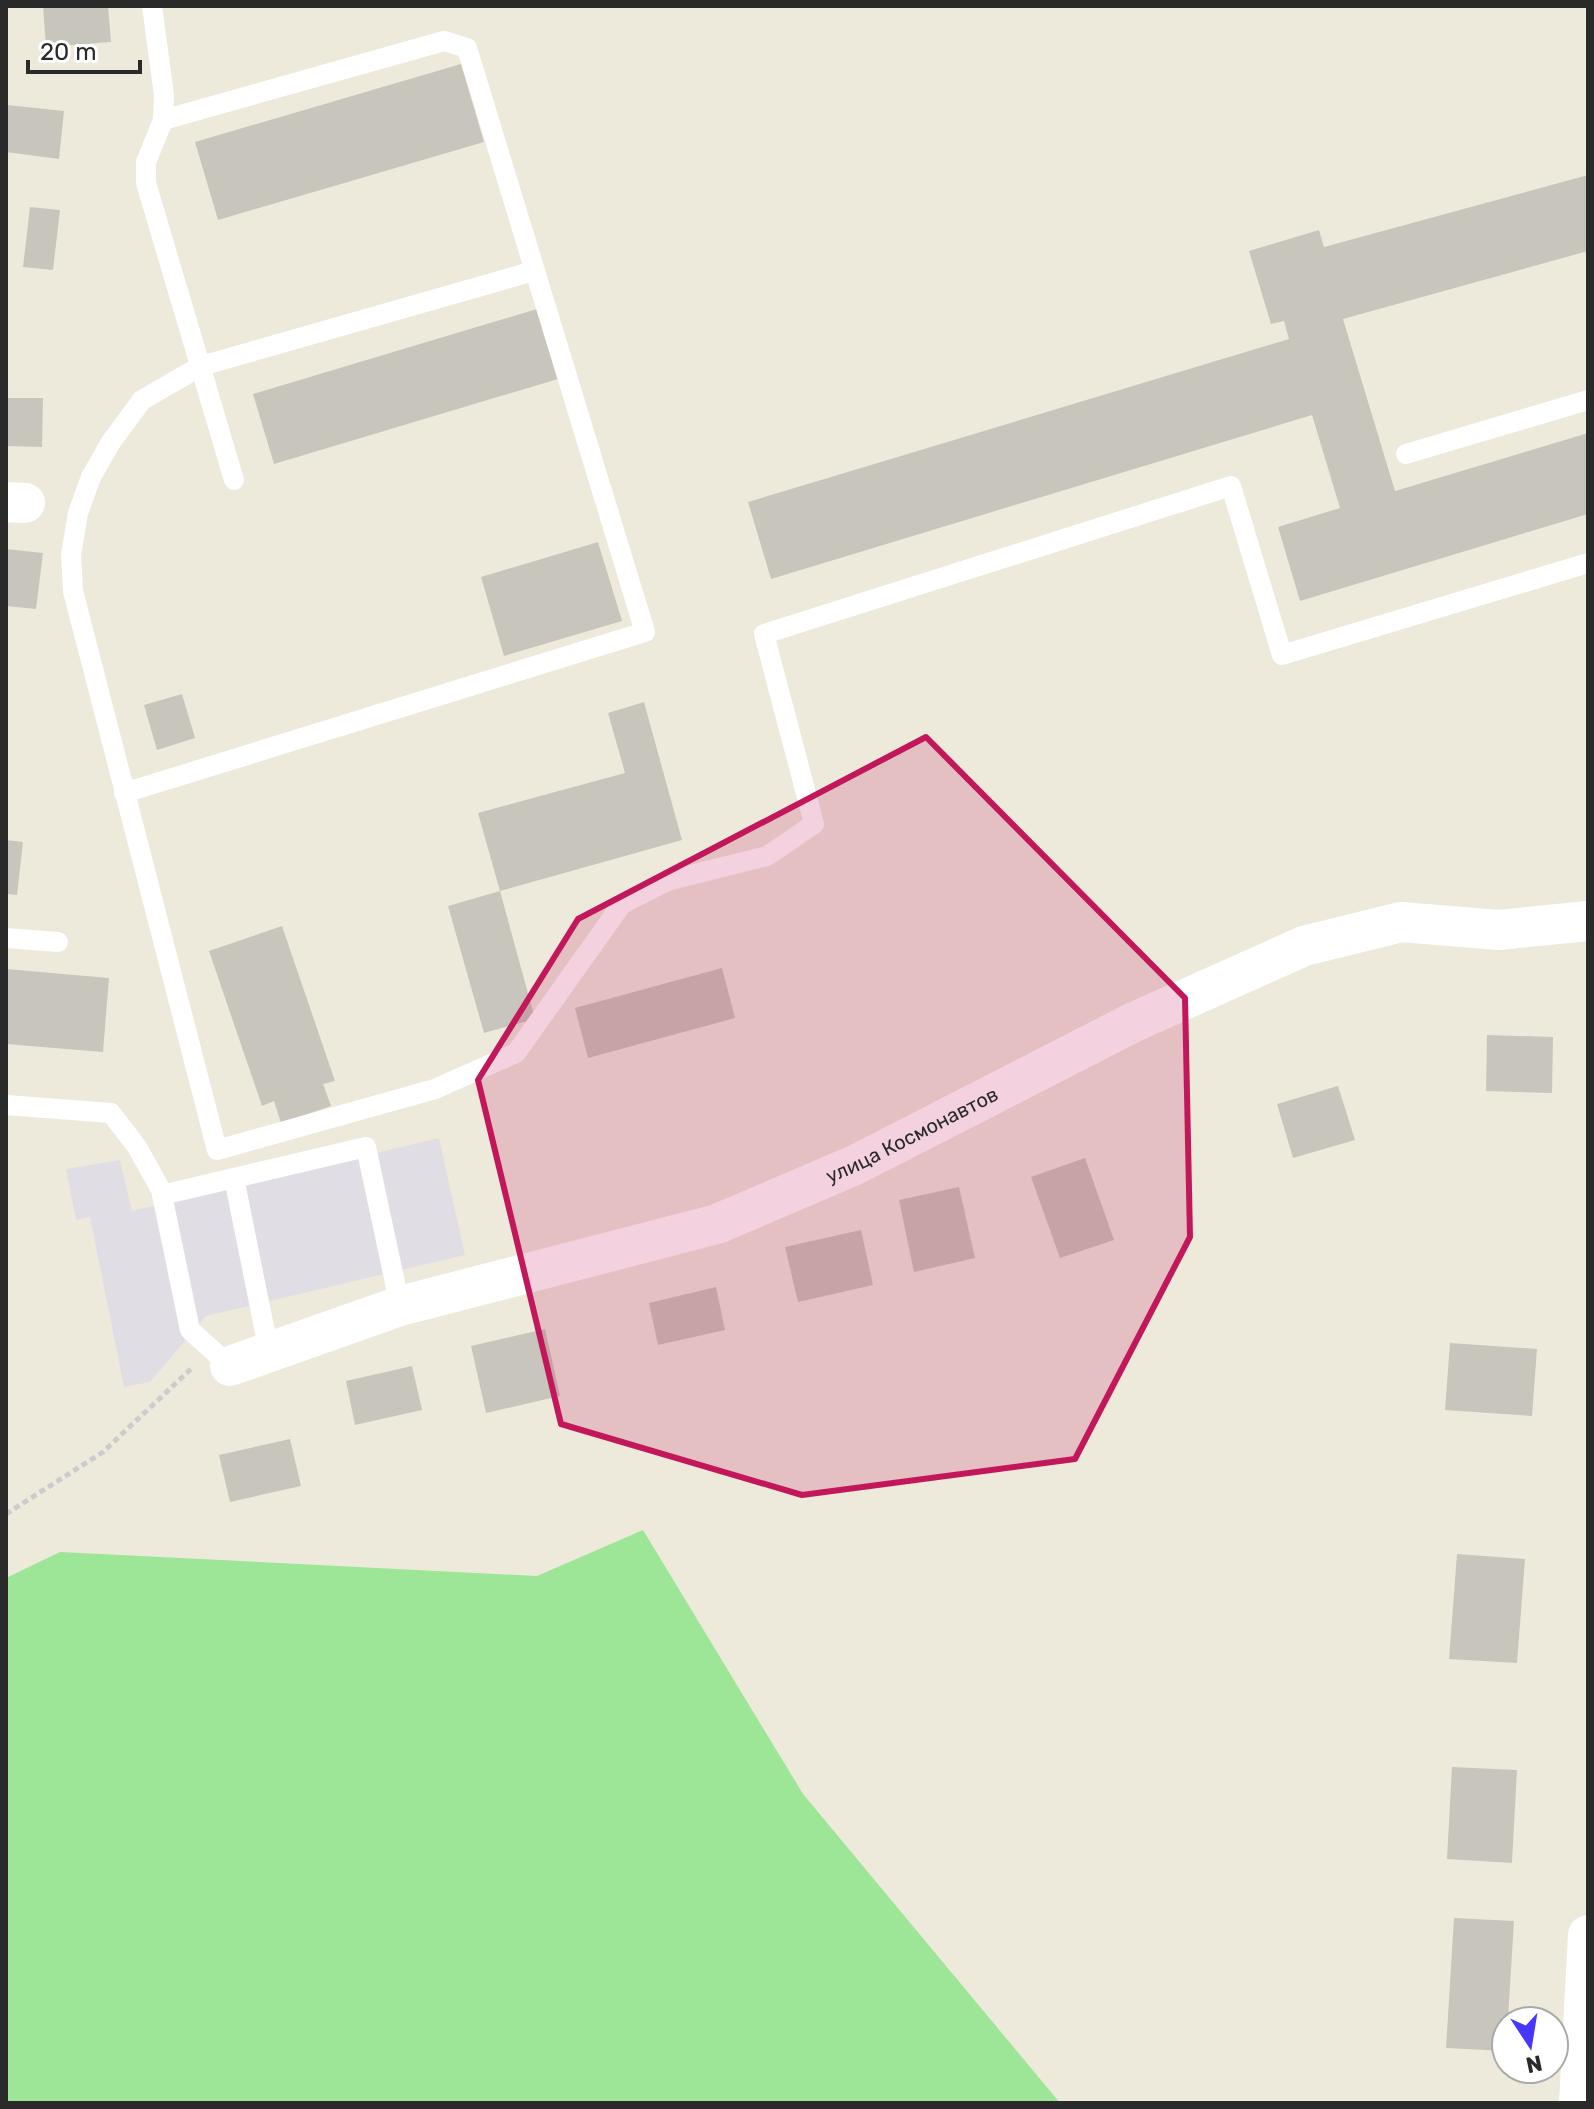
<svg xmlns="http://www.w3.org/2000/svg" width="1594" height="2109" viewBox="0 0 1594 2109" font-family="Rubik,sans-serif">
	<rect width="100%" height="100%" fill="#edeadc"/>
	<!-- industrial -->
	<polygon fill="#e1dde5" points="439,1138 465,1255 206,1316 150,1382 124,1387 90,1217 76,1220 66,1169 120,1160 132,1211"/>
	<!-- green -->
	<polygon fill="#9de597" points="643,1530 803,1794 1060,2103 6,2103 6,1578 60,1552 537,1576"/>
	<!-- building -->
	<g fill="#c8c6bc">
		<polygon points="43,6 108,6 111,42 46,47"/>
		<polygon points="461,64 484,142 218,220 195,142"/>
		<polygon points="7,105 64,111 59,159 6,152"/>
		<polygon points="1588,175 1588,251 1343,319 1395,491 1588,433 1588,514 1300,601 1278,527 1340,508 1312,415 771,579 748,502 1289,339 1284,321 1271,324 1249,251 1319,230 1324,247"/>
		<polygon points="30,207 60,210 53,270 23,267"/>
		<polygon points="537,309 558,379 274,464 253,394"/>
		<polygon points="6,398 43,398 42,447 6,446"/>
		<polygon points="598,542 622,621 504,656 481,577"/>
		<polygon points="6,549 43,553 36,609 6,606"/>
		<polygon points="182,694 195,738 157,750 144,705"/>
		<polygon points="644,702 682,840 500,891 478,813 625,773 608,713"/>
		<polygon points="6,840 23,842 17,895 6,894"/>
		<polygon points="500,891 535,1019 484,1033 448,906"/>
		<polygon points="282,926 335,1081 323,1084 331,1106 281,1123 274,1101 262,1106 209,951"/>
		<polygon points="722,968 735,1018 588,1058 575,1008"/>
		<polygon points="6,969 109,978 103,1052 6,1044"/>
		<polygon points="1487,1035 1553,1037 1552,1093 1486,1091"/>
		<polygon points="1338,1086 1355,1140 1293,1158 1277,1104"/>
		<polygon points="1085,1158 1114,1240 1060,1258 1031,1177"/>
		<polygon points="959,1187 975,1258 914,1272 899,1200"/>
		<polygon points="861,1230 873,1285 798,1302 785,1247"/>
		<polygon points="716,1287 725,1330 658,1345 649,1303"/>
		<polygon points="545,1329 560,1396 486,1413 471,1346"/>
		<polygon points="1450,1343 1537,1349 1532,1416 1445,1410"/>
		<polygon points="412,1366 422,1410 355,1425 346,1381"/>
		<polygon points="290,1439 301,1486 230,1502 219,1455"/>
		<polygon points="1457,1554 1525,1559 1517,1663 1449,1659"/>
		<polygon points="1452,1767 1517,1770 1512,1863 1447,1859"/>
		<polygon points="1454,1918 1514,1921 1506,2051 1446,2048"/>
	</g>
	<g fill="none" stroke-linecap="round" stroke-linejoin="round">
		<!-- path -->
		<polyline stroke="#ccc" stroke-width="5" stroke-dasharray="6 4" stroke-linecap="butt" points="6,1514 103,1452 193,1367"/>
		<!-- service -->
		<g stroke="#fff" stroke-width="20">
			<polyline points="152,6 164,95 163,120 146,162 146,183 234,480"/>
			<polyline points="534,271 201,366 142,400 111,442 91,477 78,513 71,555 73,591 217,1150 435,1089 516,1053 622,904 667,881 767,856 814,824 764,634 1231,486 1282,655 1588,563"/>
			<polyline points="1406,454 1588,400"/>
			<polyline points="124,793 645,632 467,48 444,41 163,120"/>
			<polyline points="6,938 58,942"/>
			<polyline points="6,1105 111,1113 137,1147 161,1190 190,1330 230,1366"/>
			<polyline points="234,1178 269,1352"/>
			<polyline points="162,1195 366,1147 400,1306"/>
		</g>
		<!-- minor -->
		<g stroke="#fff" stroke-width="40">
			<polyline points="6,502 25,503"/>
			<path id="s1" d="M230,1366L400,1306L717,1224L855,1165L1132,1023L1304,946L1401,922L1499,930L1588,921"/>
			<polyline points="1579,2103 1588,1935"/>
		</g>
	</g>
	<!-- marked area -->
	<path fill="#c2185b" fill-opacity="0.2" stroke="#c2185b" stroke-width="6" stroke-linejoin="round" d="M926,737L1185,998L1190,1237L1075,1459L802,1495L561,1424L478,1080L578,919Z"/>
	<g text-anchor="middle" stroke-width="6" stroke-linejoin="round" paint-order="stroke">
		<!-- street labels -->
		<g font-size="20" fill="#2a2a2a" stroke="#fff">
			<text dy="7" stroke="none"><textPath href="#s1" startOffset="722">улица Космонавтов</textPath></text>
		</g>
	</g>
	<!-- border -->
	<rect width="1594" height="2109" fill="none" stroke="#2a2a2a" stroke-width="16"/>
	<!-- north arrow -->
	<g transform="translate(1530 2045) rotate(168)"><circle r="38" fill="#ffffff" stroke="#aaaaaa" stroke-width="2"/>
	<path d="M0-6L14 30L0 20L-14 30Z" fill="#4638fe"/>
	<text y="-12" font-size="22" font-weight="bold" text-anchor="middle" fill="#2a2a2a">N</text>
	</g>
	<!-- scale -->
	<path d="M28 60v12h112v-12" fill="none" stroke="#2a2a2a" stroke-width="4"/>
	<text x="40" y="60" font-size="24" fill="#2a2a2a" stroke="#ffffff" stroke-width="6" paint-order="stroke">20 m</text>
</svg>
